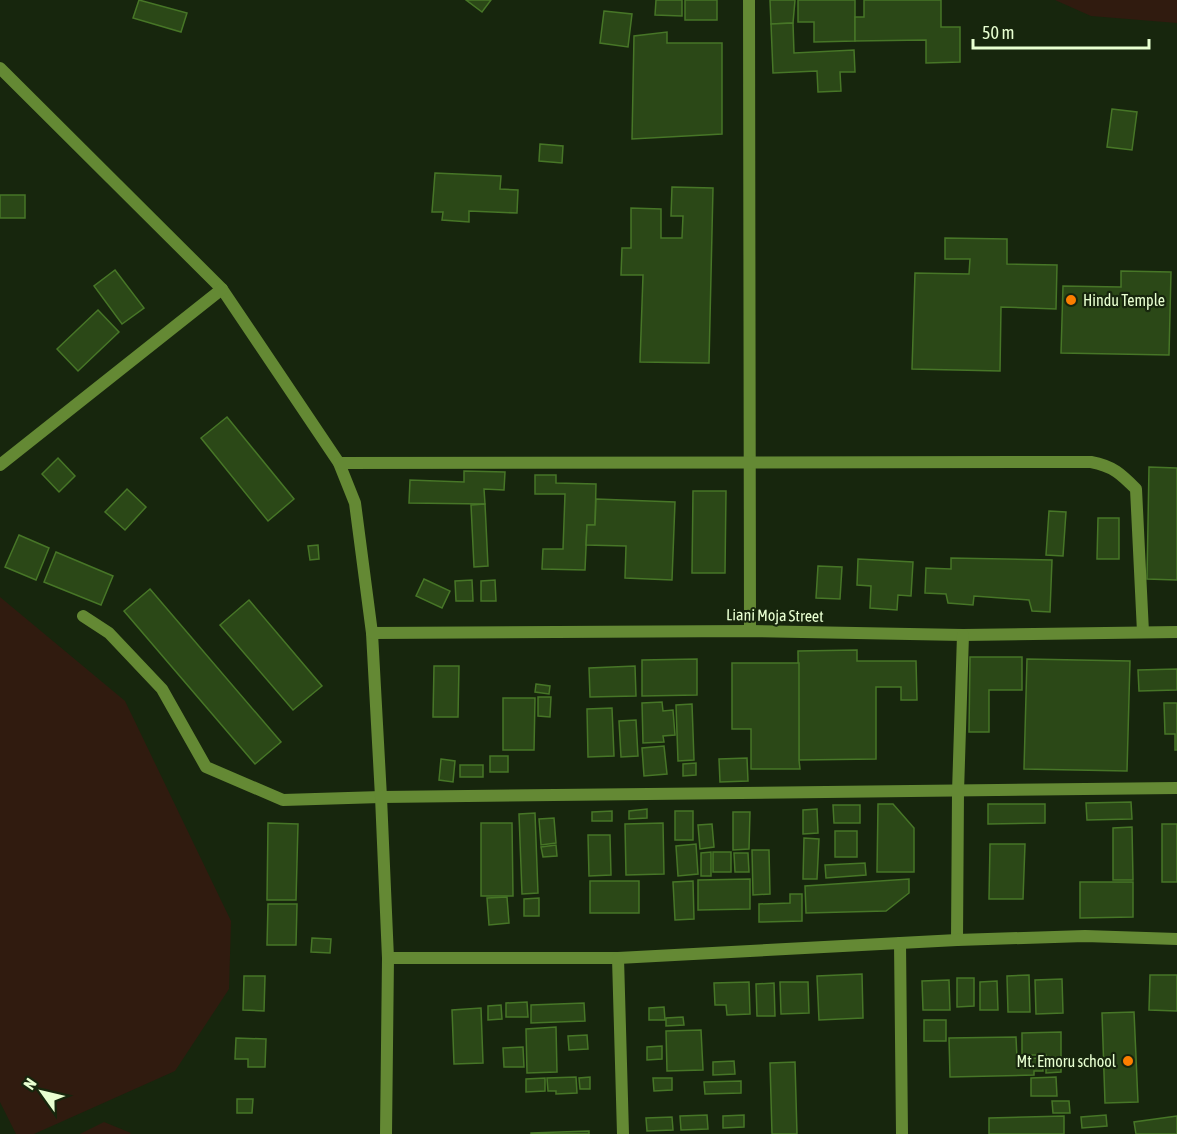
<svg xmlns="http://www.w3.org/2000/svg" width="1177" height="1134" viewBox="0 0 1177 1134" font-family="'Asap Condensed',sans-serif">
	<rect width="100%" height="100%" fill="#17260d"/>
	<!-- green -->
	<g fill="#301b0f">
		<polygon points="1055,0 1177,0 1177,23 1091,16"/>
		<polygon points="0,597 125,701 231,921 229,989 175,1071 34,1134 16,1134 0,1102"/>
		<polygon points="104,1122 131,1133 130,1134 80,1134"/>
	</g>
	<!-- building -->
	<g fill="#2b4817" stroke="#477627" stroke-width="1.5">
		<polygon points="139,0 187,13 181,32 133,18"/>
		<polygon points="466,0 491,0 482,12"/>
		<polygon points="656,0 682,0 682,16 655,15"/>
		<rect x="685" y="0" width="32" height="20"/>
		<polygon points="770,0 795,0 793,23 771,24"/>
		<polygon points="798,0 855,0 855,41 814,42 814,22 798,22"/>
		<polygon points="864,0 941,0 941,27 960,27 960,62 926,63 926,40 855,41 855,17 864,17"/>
		<polygon points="604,11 632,14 628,47 600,43"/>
		<polygon points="793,23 794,53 854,50 855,72 840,72 841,91 818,92 817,71 773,73 771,24"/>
		<polygon points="667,32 667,43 722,43 722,134 632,139 634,36"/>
		<polygon points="1112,109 1137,112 1132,150 1107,147"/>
		<polygon points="540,144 563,146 562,163 539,161"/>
		<polygon points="435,173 501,176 500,189 518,190 517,213 469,211 469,222 442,220 443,212 432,212"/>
		<polygon points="672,187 713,188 709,363 640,362 643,275 621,275 622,248 631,248 631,208 661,209 661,238 682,238 683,216 671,216"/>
		<rect x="0" y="195" width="25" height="23"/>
		<polygon points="945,238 1007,239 1007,264 1057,265 1056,309 1001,307 1000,371 912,369 915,273 969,274 970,259 945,259"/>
		<polygon points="115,270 144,308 122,324 94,286"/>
		<polygon points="1121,271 1171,272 1169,355 1061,353 1063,286 1121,287"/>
		<polygon points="98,310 119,332 78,371 57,349"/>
		<polygon points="227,417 294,499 268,521 201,438"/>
		<polygon points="58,458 75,476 59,492 42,474"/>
		<polygon points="1149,467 1177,468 1177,580 1147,579"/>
		<polygon points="464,471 505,472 504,490 484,489 485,504 409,503 410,480 464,482"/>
		<polygon points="535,475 556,475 556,483 596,484 595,525 587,525 585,570 542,569 543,549 563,549 565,494 535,494"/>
		<polygon points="127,489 146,507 125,530 105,512"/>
		<polygon points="693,491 726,491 725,573 692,573"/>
		<polygon points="596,499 675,502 672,580 625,578 626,546 586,545 587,525 595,525"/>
		<polygon points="485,504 488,566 474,567 471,505"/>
		<polygon points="1049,511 1066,512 1063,556 1046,555"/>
		<polygon points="1098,518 1119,518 1119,559 1097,559"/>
		<polygon points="19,535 49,548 36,580 5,567"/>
		<polygon points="318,545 319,559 310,560 308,546"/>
		<polygon points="56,552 113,576 101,605 44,582"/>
		<polygon points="951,558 1052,560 1050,612 1032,611 1029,600 974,596 973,605 948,603 946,594 925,593 926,568 951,569"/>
		<polygon points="858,559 913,562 911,596 898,595 897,610 870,608 871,586 857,585"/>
		<polygon points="818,566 842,567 840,599 816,598"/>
		<polygon points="424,579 450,591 442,608 416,596"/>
		<polygon points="472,580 473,601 456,601 455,581"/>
		<polygon points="495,580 496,601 481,601 481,581"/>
		<polygon points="150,589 281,742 255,764 124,611"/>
		<polygon points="249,600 322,686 293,710 220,625"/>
		<polygon points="857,650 857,661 916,661 917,700 901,700 901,687 876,687 876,759 799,760 798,651"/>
		<polygon points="970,657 1022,657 1022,690 989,690 989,732 969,732"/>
		<polygon points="697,659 697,695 642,696 642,660"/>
		<polygon points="1027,659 1130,661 1127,771 1024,769"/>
		<polygon points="732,663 799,663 799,760 800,769 751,769 751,729 732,729"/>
		<polygon points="434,666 459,666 458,717 433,717"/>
		<polygon points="635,666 636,696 590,697 589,668"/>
		<polygon points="1177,669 1177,690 1139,691 1138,670"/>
		<polygon points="536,684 550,686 549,694 535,692"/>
		<polygon points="538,697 551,697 550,717 538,716"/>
		<polygon points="503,698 535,698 534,750 503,750"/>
		<polygon points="662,702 663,711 673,710 675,735 663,736 664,742 643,743 642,703"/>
		<polygon points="1164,703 1177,703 1177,750 1175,750 1175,734 1165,734"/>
		<polygon points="692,704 694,760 678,761 676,705"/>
		<polygon points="612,708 614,756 588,757 587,709"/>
		<polygon points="636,720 638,756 621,757 619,721"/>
		<polygon points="664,746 667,774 644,776 642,748"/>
		<rect x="490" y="756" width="18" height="16"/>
		<polygon points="747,758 748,781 720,782 719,759"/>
		<polygon points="441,759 455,761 453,782 439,780"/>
		<polygon points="696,763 696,775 683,776 683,764"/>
		<rect x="460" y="765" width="23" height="12"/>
		<polygon points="1131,802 1132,819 1087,820 1086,803"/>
		<polygon points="878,804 893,804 914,828 914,872 877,872"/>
		<polygon points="988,804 1045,804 1045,823 988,824"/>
		<polygon points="833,805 860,805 860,823 834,823"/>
		<polygon points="647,809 647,818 629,819 629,811"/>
		<polygon points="817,809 818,833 803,834 803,810"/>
		<polygon points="612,811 612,821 592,821 592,812"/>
		<rect x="675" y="811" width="18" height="29"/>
		<polygon points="733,812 750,812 749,849 733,850"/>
		<polygon points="535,813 538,893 522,894 519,814"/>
		<polygon points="554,818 556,843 541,845 539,819"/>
		<polygon points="268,823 298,824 296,900 267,900"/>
		<polygon points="481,823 512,823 513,896 481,896"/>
		<polygon points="663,823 664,874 626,875 625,824"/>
		<polygon points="712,824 714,847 700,849 698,825"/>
		<rect x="1162" y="824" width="15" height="58"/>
		<polygon points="1132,827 1133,880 1113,880 1113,828"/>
		<rect x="835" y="831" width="22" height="26"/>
		<polygon points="588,835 610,835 611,875 589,876"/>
		<polygon points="804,838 819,839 817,879 803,879"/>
		<polygon points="696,844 698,874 678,876 676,846"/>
		<polygon points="990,844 1025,844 1023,899 989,899"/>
		<polygon points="556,845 557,856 543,857 541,847"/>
		<polygon points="752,850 769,850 770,894 753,895"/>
		<polygon points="711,852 711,876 701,876 701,853"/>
		<rect x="713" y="852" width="18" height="20"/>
		<polygon points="734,853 748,853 749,872 735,872"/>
		<polygon points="865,863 866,875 826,878 825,865"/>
		<polygon points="750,879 750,909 698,910 698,880"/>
		<polygon points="909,879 909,893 886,911 806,913 805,886"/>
		<rect x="590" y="881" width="49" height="32"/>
		<polygon points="693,881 694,919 675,920 673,882"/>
		<polygon points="1080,882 1133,882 1133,917 1080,918"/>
		<polygon points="790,894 802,894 802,921 759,922 759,904 790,903"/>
		<polygon points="507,897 509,923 489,925 487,898"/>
		<polygon points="539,898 539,916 524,916 524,899"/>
		<polygon points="268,904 297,904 296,945 267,945"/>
		<polygon points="312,938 331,939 330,953 311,952"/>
		<polygon points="862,974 863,1018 819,1020 817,976"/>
		<polygon points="1029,975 1030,1012 1008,1012 1007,976"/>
		<polygon points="1150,975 1177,975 1177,1011 1149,1010"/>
		<polygon points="244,976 265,976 264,1011 243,1010"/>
		<polygon points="957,978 974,978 974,1006 957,1007"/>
		<polygon points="1062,979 1063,1013 1036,1014 1035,980"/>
		<polygon points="949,980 950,1010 923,1010 922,981"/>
		<polygon points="997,981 998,1010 980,1010 980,982"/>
		<polygon points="749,982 750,1014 727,1015 726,1005 715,1005 714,983"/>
		<polygon points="780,982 808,982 809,1013 781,1014"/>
		<polygon points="774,983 775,1016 757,1016 756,984"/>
		<polygon points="527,1002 528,1017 506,1017 506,1003"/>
		<polygon points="584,1003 585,1021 531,1023 531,1005"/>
		<polygon points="501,1005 502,1019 488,1020 488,1006"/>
		<polygon points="664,1007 665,1020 649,1020 649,1008"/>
		<polygon points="481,1008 483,1063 454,1064 452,1010"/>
		<polygon points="1134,1012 1138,1102 1105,1103 1102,1013"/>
		<polygon points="683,1017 684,1025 666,1026 666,1018"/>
		<rect x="924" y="1020" width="22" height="21"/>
		<polygon points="556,1027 557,1072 527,1073 526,1029"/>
		<polygon points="701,1030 703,1070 667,1071 666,1031"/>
		<polygon points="1061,1032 1061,1072 1046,1073 1046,1055 1022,1055 1022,1033"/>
		<polygon points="587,1035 588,1049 569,1050 568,1036"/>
		<polygon points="1016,1037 1017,1059 1042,1058 1043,1071 1034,1071 1034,1075 950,1077 949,1038"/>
		<polygon points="236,1038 266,1039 265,1067 248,1067 248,1059 235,1059"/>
		<polygon points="662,1046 662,1059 647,1060 647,1047"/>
		<polygon points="523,1047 524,1067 504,1067 503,1048"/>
		<polygon points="734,1061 735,1074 713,1075 713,1062"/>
		<polygon points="795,1062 797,1134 772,1134 770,1063"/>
		<polygon points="576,1077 577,1093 556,1094 556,1091 548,1091 547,1078"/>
		<polygon points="590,1077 590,1089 580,1089 579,1078"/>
		<polygon points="1056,1077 1057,1096 1031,1096 1031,1078"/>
		<polygon points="545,1078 545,1091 526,1092 526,1079"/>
		<polygon points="653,1078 672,1078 672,1090 654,1091"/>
		<polygon points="741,1081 741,1093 705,1094 704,1082"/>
		<polygon points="237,1099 253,1099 252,1113 237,1113"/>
		<polygon points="1052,1101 1069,1101 1070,1113 1053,1113"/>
		<polygon points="707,1115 708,1129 681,1130 680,1116"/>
		<polygon points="744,1115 744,1127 723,1128 723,1116"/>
		<polygon points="1106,1115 1107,1126 1082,1128 1081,1117"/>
		<polygon points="1064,1116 1064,1134 989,1134 989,1118"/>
		<polygon points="1177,1116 1177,1134 1136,1134 1134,1122"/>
		<polygon points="672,1117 673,1130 647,1131 646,1118"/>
		<polygon points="589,1131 589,1134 531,1134 531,1133"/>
	</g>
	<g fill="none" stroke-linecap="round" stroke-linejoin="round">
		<!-- lane -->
		<g stroke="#648934" stroke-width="12">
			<polyline points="83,616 109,633 162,689 206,767 283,800 381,797"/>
			<polyline points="900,943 902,1134"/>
		</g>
		<!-- street -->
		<g stroke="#648934" stroke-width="12">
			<polyline points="749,0 750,631"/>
			<polyline points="0,68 222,289 339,463 355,503 372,633 381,797 388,958 386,1134"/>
			<path d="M339,463L1091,462C1113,466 1121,474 1136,489L1143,632"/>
			<polyline points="0,465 222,289"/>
			<polyline points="372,633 750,631 963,635 1177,632"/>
			<polyline points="381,797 1177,788"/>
			<polyline points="957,940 958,792 963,635"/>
			<polyline points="388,958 618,958 957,940 1085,936 1177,939"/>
			<polyline points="618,958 623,1134"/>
		</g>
	</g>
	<!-- markers -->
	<g fill="#fc7e00" stroke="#17260d" stroke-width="2">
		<circle cx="1071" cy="300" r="6"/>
		<circle cx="1128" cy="1061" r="6"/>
	</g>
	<g text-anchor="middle" stroke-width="4.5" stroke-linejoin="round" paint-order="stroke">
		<!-- poi labels -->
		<g font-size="16" fill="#e8ffd1" stroke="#17260d" text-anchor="start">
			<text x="1083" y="306">Hindu Temple</text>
			<text x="1116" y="1067" text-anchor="end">Mt. Emoru school</text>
		</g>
		<!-- street labels -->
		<g font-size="16" fill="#e8ffd1" stroke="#17260d">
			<text transform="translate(775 615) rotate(1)" y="6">Liani Moja Street</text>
		</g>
	</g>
	<!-- north arrow -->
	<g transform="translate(42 1092) rotate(304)" stroke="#17260d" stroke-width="4.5" paint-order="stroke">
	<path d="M0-4.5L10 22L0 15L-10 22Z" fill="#e8ffd1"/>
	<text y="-9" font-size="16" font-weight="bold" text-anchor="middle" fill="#e8ffd1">N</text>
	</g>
	<!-- scale -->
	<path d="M973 39v9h176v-9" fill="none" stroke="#e8ffd1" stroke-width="3"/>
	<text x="982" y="39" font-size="18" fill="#e8ffd1" stroke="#17260d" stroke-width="4.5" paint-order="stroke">50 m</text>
</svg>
